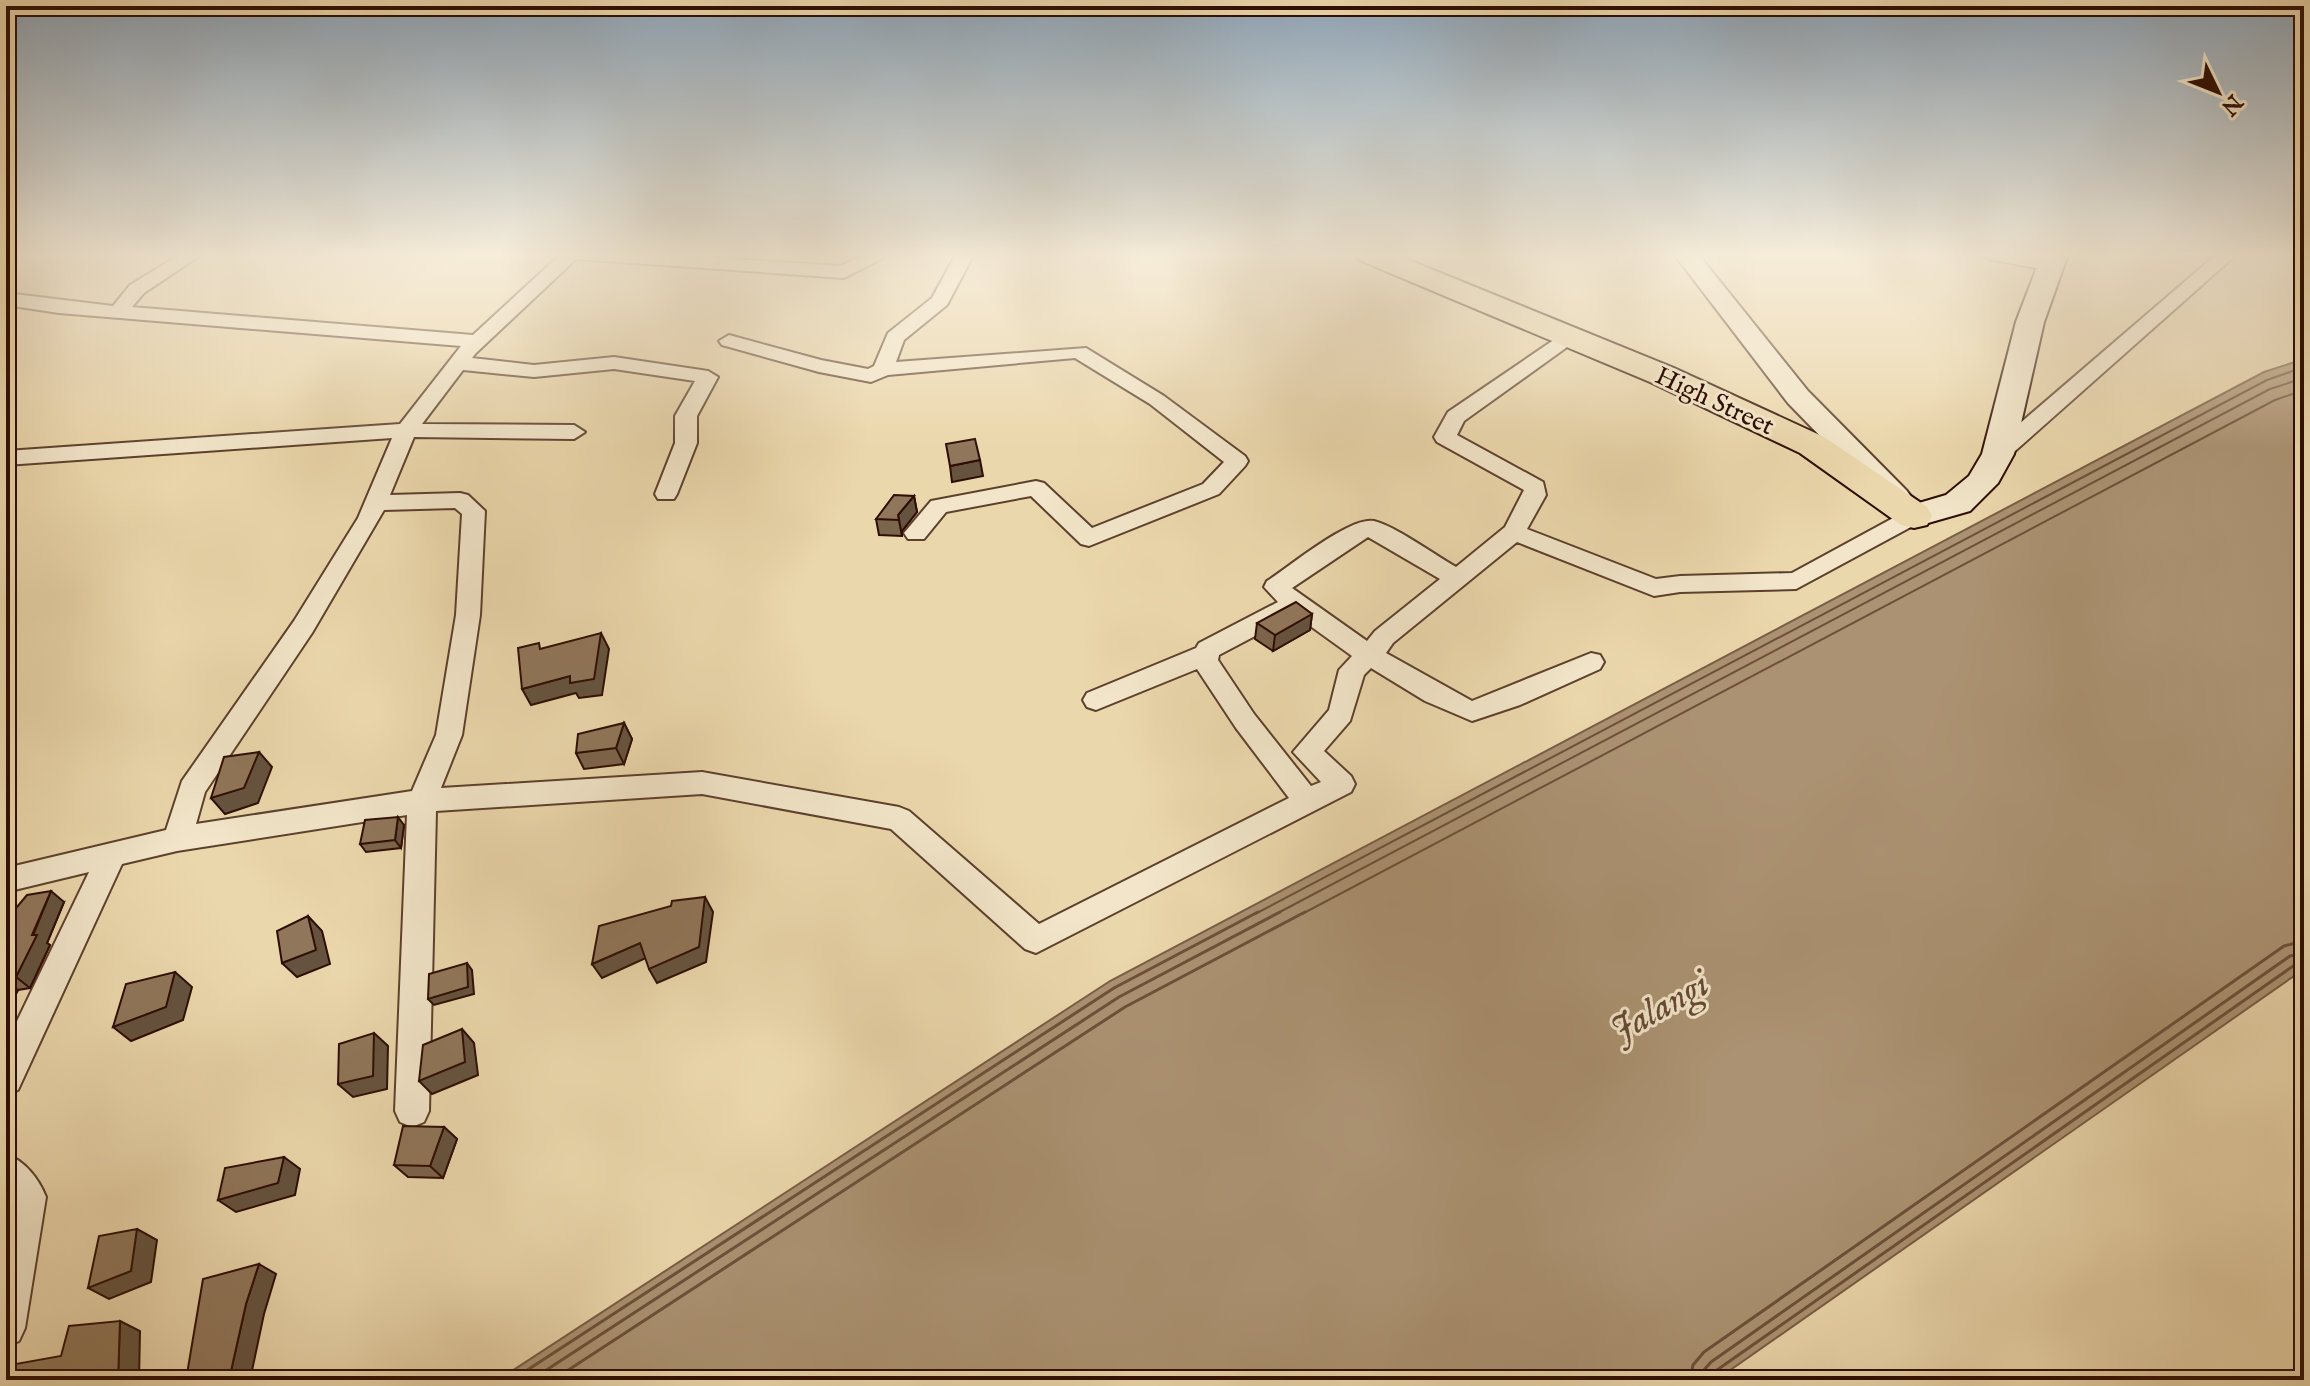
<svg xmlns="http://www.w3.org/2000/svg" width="2310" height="1386" viewBox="0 0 2310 1386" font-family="'IM FELL English',serif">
	<rect width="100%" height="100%" fill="#ebd7ac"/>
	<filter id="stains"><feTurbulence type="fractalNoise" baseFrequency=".0025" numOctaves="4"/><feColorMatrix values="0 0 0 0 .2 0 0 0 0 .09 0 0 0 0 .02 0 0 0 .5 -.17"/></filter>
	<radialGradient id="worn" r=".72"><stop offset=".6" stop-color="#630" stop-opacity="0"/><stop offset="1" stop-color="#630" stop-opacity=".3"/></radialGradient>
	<!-- water -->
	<polygon fill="#ab9272" stroke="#795d45" stroke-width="2" points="2304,359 2304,969 1716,1380 498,1380 1110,981 2264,372"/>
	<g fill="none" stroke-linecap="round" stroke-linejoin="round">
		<!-- shore-far1 -->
		<g stroke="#6c503a" stroke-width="2">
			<polyline points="1255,914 2267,380 2304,367"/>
			<polyline points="1276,914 2270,389 2304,378"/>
			<polyline points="1302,914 2275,400 2304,390"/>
		</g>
		<!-- shore -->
		<g stroke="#6c503a" stroke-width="3">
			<polyline points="512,1380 1114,988 1258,912"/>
			<polyline points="531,1380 1119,997 1280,912"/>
			<polyline points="553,1380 1125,1007 1305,912"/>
			<polyline points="1690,1380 1693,1365 1704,1352 2284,946 2304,941"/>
			<polyline points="1702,1380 1704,1370 1711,1362 2290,956 2304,953"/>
			<polyline points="1713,1380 1717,1370 2296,964 2304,963"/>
		</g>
		<defs>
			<g id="minor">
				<path d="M181,254H202L144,293L132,307L473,335L561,254H654L841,266L864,254H886L883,258L844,278L576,259L476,353L472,358L534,365L614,357L708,371L718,377L697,416V443L677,494L674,499H658L655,494L675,443V416L695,381L614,369L534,377L463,370L422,424L574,425L585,432L574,439L414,437L390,495L460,493L468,495L485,511L480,615L462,735L441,788L702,772L899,807L909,811L1039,924L1289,798L1236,728L1197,669L1096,710L1087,707L1083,700L1087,693L1196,648L1199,643L1278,602L1264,587L1267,581C1289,567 1350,516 1374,521C1395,526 1435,555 1456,567L1505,527L1524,490L1437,442L1434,437L1448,412L1564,333L1571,331L1581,337L1464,421L1457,435L1543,482L1546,495L1527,529L1656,579L1680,576L1792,573L1906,511H1922L1925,516L1922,521L1796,589L1680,592L1654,596L1517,542L1393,643L1386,653L1472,701L1591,653L1600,655L1604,662L1600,669L1520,705L1472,721L1425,701L1371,668L1364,675L1350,721L1324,751L1351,776L1355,784L1351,792L1036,953L1025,949L891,829L702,794L436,811L429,1111L424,1122L412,1127L400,1122L395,1111L407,815L177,851L122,864L18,1090L6,1095V1044L89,872L6,892V868L166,830L182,781L294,621L358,518L392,438L6,465V451L400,424L461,346L59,313L6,305V293L113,306L130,285ZM455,508L462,514L456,615L436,735L412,791L196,824L205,792L312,633L384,510ZM1368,537L1440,579L1375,631L1367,641L1292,588ZM1295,615L1352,656L1339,670L1329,710L1293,752L1321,782L1311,786L1254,714L1218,660L1219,655Z"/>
				<polygon points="956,254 974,254 947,305 904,340 896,362 1086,348 1164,396 1245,456 1248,461 1245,466 1219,494 1089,546 1081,544 1031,496 946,512 924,539 908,539 904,533 931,501 1036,481 1044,483 1092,528 1203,484 1224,462 1150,404 1075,358 888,375 871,382 819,372 722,345 719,341 729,335 821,360 868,369 874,366 888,333 932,298"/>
				<polygon points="1980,254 2018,254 2058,261 2060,265 2051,271 1989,259"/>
				<polygon points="2217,254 2237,254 2006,459 1990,459 1987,454 1990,449"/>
				<path d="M6,1154C25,1161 39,1179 46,1197L25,1328L19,1341L6,1347V1227L11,1202L6,1197Z"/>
			</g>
			<polygon id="tertiary" points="1674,254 1698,254 1808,391 1907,491 1912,498 1907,505 1897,508 1887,505 1788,403"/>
			<polygon id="secondary" points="2042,254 2068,254 2044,322 2014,454 1998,483 1970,511 1914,527 1902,524 1897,516 1902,508 1946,495 1969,476 1982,454 2016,322"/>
			<polygon id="primary" points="1354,254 1394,254 1674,368 1824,437 1927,507 1932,516 1927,525 1914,528 1901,525 1800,453 1650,382 1359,260"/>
		</defs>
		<!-- minor casing -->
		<use href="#minor" stroke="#5d402c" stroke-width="4"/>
		<!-- tertiary casing -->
		<use href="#tertiary" stroke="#5d402c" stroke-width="4"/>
		<!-- secondary casing -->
		<use href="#secondary" stroke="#2e0d02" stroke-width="4"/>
		<!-- primary casing -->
		<use href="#primary" stroke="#2e0d02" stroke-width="4"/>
		<!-- minor -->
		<use href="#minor" fill="#f2e5c9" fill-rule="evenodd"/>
		<!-- tertiary -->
		<use href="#tertiary" fill="#f2e5c9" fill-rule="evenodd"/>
		<!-- secondary -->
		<use href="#secondary" fill="#f2e5c9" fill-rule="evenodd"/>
		<!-- primary -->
		<use href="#primary" fill="#ebd7ac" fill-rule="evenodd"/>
	</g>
	<!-- wall -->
	<g fill="#7c654d" stroke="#2e0d02" stroke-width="2">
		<polygon points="914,496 917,512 902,531 902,536 879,535 876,519"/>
		<polygon points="1312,614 1310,630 1273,651 1255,639 1257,623"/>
		<polygon points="624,723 632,739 624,764 584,769 576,753"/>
		<polygon points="404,825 401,848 366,852 360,844"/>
		<polygon points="64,902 47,943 50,945 30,988 18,990 6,1013 6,920"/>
		<polygon points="444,1127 457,1139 443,1178 408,1177 394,1165"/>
	</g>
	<!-- shaded-wall -->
	<g fill="#65533f" stroke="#2e0d02" stroke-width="2">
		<polygon points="980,460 983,476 952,482 950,466"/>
		<polygon points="914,496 917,512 902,531 902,536 898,515"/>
		<polygon points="1312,614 1310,630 1273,651 1275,635"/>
		<polygon points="601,633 609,649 602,695 579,698 576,693 531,705 522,689 570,676"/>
		<polygon points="624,723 632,739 624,764 616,748"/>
		<polygon points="259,752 272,767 258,803 225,814 211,798"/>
		<polygon points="398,817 404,825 401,848 395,840"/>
		<polygon points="51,891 64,902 47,943 50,945 30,988 16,977"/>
		<polygon points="705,897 713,912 706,962 657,983 649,969"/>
		<polygon points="308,916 322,931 330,964 297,977 282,963"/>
		<polygon points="640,943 648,957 602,978 592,964"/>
		<polygon points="467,963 472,970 474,994 434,1005 428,999"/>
		<polygon points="175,972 192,987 183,1020 131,1041 113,1027"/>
		<polygon points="6,981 18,990 6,1013"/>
		<polygon points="462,1029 474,1043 478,1075 432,1094 419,1081"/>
		<polygon points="374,1033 388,1046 387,1089 353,1097 338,1084"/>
		<polygon points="444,1127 457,1139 443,1178 430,1166"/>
		<polygon points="284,1157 300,1169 295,1195 236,1212 218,1200"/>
		<polygon points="137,1229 157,1240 151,1282 109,1299 88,1288"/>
		<polygon points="259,1264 276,1274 264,1314 250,1380 229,1380 246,1304"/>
		<polygon points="120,1321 140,1331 139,1380 118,1380"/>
	</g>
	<!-- building -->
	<g fill="#90765a" stroke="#2e0d02" stroke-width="2">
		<polygon points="975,439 980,460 950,466 946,444"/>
		<polygon points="894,495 914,496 898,515 899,520 876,519"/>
		<polygon points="1296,602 1312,614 1275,635 1257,623"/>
		<polygon points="601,633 594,679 570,683 570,676 522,689 518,648 539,643 540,649"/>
		<polygon points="624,723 616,748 576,753 578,734"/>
		<polygon points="259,752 244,788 211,798 224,757"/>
		<polygon points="398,817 395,840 360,844 365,820"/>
		<polygon points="51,891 32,935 37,935 16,977 6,979 6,920 27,895"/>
		<polygon points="705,897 699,947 649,969 640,943 592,964 599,926 671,906 672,901"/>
		<polygon points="308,916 316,950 282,963 277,931"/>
		<polygon points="467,963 468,987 428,999 429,974"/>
		<polygon points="175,972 166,1007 113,1027 126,984"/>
		<polygon points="462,1029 465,1062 419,1081 423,1045"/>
		<polygon points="374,1033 373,1076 338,1084 339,1044"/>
		<polygon points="403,1126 444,1127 430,1166 394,1165"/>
		<polygon points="284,1157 278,1183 218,1200 225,1168"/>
		<polygon points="137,1229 131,1271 88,1288 99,1236"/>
		<polygon points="259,1264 246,1304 229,1380 186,1380 203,1279"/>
		<polygon points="120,1321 118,1380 6,1380 10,1365 61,1356 69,1326"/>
	</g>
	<!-- sky -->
	<linearGradient id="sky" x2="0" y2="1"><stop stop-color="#8fa6b9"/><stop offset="0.57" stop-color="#f6edda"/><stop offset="1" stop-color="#f6edda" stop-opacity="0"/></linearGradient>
	<rect width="2310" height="448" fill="url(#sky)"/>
	<g text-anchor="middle" stroke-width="6" stroke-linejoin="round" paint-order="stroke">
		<!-- far-street labels -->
		<g font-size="26" fill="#2e0d02" stroke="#f2e5c9">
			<text transform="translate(1715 400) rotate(25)" y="9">High Street</text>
		</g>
		<!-- near-water labels -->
		<g font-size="38" font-style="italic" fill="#664934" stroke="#f2e5c9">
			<text transform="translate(1659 1006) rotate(-30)" y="13">Jalangi</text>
		</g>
	</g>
	<!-- margin -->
	<rect width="2310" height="1386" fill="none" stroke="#ebd7ac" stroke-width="32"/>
	<rect x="8" y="8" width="2294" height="1370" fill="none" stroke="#2e0d02" stroke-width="4"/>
	<rect x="16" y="16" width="2278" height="1354" fill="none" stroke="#2e0d02" stroke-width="2"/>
	<!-- north arrow -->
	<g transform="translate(2218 92) rotate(133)" stroke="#f2e5c9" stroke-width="6" paint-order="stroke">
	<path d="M0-6L14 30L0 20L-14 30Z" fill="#2e0d02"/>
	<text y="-12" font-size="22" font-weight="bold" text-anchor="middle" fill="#2e0d02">N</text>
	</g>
	<rect width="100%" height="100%" filter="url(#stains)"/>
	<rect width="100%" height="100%" fill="url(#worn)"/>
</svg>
